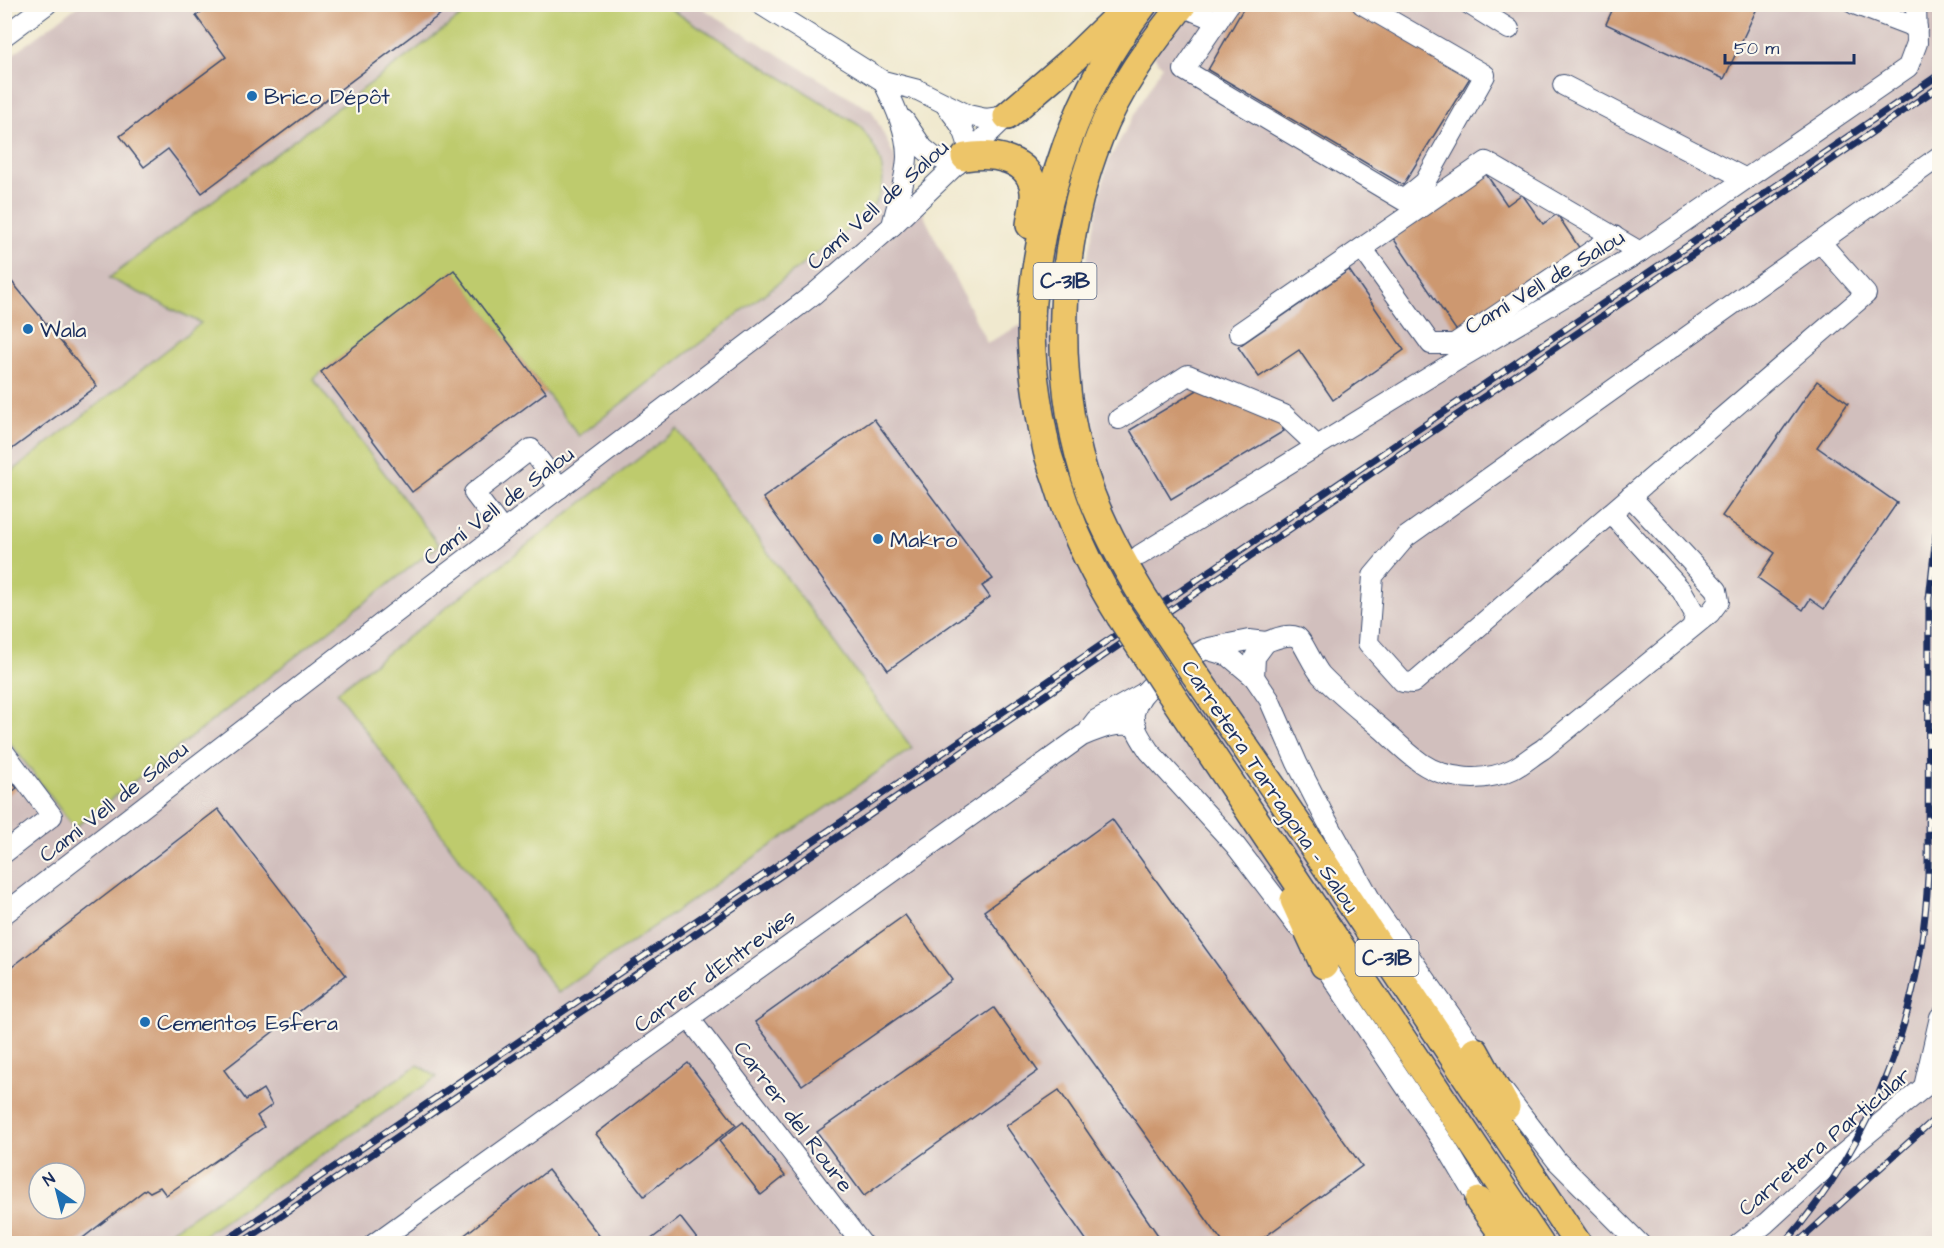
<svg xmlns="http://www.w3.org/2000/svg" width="1944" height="1248" viewBox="0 0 1944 1248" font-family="'Architects Daughter',sans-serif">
	<rect width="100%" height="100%" fill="#fbf7ec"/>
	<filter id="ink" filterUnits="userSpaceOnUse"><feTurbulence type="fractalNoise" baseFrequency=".0167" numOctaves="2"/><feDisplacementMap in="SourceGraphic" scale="12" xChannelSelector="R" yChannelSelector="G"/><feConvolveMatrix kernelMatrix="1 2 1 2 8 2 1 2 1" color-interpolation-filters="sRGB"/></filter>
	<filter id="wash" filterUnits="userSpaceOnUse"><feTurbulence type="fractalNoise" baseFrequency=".008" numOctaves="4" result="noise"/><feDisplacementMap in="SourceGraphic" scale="24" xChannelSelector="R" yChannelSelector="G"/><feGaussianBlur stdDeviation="1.35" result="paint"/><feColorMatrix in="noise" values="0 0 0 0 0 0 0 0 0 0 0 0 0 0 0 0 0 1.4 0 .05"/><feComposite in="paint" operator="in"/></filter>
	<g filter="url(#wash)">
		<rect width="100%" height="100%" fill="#f0e9cf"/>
		<!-- industrial -->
		<path fill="#d1bfbd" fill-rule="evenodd" d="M79,5H697L872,111L987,343L1080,294L1107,163L1162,66L1111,5H1939V1243L5,1244V60ZM39,1173H75V1209H39Z"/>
		<!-- green -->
		<g fill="#becb6d" stroke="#6c7d66" stroke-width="1.5">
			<path d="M476,5H664L859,125C874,144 888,166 881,191C879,199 871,208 866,216L579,436L454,271L313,379L439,545L74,828L5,736V477L201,323L109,278Z"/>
			<polygon points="677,429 912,748 558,993 337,692"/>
			<polygon points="418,1065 437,1077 192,1243 153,1243"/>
		</g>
		<g id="blocks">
			<!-- building -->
			<g fill="#cd9870" fill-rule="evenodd">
				<polygon points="211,4 454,4 202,193 168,149 144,167 120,136 226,57 196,16"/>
				<polygon points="1246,4 1347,4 1471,76 1403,185 1208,70"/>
				<polygon points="1615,4 1759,4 1724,79 1606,24"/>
				<polygon points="1486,174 1507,205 1522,194 1543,224 1557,214 1580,249 1458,333 1393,238"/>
				<polygon points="454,270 546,392 412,492 321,372"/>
				<polygon points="1349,270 1404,350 1333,400 1299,350 1259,377 1238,347"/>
				<polygon points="4,272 97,386 4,455"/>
				<polygon points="1817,381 1848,403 1817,447 1897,503 1824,609 1810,599 1803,610 1758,578 1775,553 1722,516"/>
				<polygon points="1199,389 1279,423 1284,431 1171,499 1130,430"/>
				<polygon points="874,419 993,579 982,586 990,597 888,670 763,498"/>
				<polygon points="4,773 17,788 4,798"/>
				<path d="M218,809L346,975L224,1070L246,1100L263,1089L272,1105L257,1116L264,1127L166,1195L160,1187L150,1192L146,1189L75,1244H4V973ZM39,1173H75V1209H39Z"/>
				<polygon points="1112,819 1362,1166 1255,1244 1224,1244 984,911"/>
				<polygon points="905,915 952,980 802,1085 755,1022"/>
				<polygon points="994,1008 1038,1071 864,1196 817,1132"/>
				<polygon points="688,1063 736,1125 644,1196 596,1134"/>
				<polygon points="1059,1090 1164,1244 1089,1244 1006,1126"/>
				<polygon points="743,1122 785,1176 761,1195 719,1141"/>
				<polygon points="548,1170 601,1238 595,1244 453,1244"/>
				<polygon points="680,1217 701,1244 645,1244"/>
			</g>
		</g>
	</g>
	<g filter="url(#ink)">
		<use href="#blocks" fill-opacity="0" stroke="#3b4b6f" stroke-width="1.5"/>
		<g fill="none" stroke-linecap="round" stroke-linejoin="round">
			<defs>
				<g id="minor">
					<polyline points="760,4 883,81 918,90 968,115 986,119 1007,116"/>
					<polyline points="1229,4 1184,70 1403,200 1425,182 1485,75 1362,4"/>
					<polyline points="1469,4 1509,29"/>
					<polyline points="1854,4 1917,28"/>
					<polyline points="1182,6 1218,21"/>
					<polyline points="4,36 47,4"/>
					<path d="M883,81C894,104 907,130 907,157C906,181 897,203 892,226"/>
					<polyline points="1563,85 1746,179"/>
					<path d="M947,107C959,122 968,133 969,153"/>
					<polyline points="904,120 923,148 934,157 958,164"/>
					<polygon points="1820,242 1866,294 1413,683 1403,682 1368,643 1373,576 1406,537"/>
					<polyline points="1820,242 1940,156"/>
					<polyline points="1362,248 1431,344 1454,344 1614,236"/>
					<polyline points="1239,333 1486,162 1640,252"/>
					<polyline points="1119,419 1188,375 1284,415 1317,446"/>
					<polyline points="1611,513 1682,591 1695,614 1693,626"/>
					<polyline points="503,531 474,493 531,449 560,488"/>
					<polyline points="1140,555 1462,357 1640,252 1908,67 1917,43 1916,4"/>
					<path d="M1266,642C1275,639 1287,633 1297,637C1303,641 1313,666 1321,675C1340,695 1362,712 1383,730C1395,741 1407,753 1421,763C1446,780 1485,783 1513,769C1523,764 1533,755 1543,749L1710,613L1719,601L1717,590L1630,496"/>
					<polyline points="1209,648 1249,640 1266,642 1255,657 1254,677"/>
					<polyline points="1090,728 1096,720 1142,694"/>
					<polyline points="4,752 52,816 4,853"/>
					<polyline points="4,914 394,614 814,294 892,226 1007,116"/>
					<path d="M1297,926L1235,845L1149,751C1142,740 1132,727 1134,713C1140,684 1182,663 1205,649L1229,656L1254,677L1269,699L1297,763L1322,812L1373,904L1482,1060"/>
					<polyline points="1317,955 1447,1148 1485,1212"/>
					<polyline points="689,1018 862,1244"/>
					<polyline points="1924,1087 1940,1017"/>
					<polyline points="1504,1092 1557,1161 1640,1244"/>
					<path d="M374,1244L1082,736C1101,728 1116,722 1136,726"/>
					<polyline points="1739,1244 1766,1223 1826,1168 1940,1074"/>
					<polyline points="1936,1244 1940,1241"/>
				</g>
				<g id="highway">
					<polyline points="1007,116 1070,62 1130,4"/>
					<path d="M965,157C991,153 1032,157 1034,192C1035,203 1031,215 1030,225"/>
					<path d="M1144,598C1124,565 1105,531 1091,494C1051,383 1056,247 1099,138C1117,90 1151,44 1183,4"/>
					<path d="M1120,616C1092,572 1072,530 1057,481C1053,469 1048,458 1046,446C1037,403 1028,345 1032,302C1042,195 1077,89 1144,4"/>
					<polyline points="1194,673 1281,799 1578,1244"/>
					<polyline points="1169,691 1540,1244"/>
					<polyline points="1294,900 1324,965"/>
					<polyline points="1475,1051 1506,1107"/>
					<polyline points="1479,1201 1510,1244"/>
				</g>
			</defs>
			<!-- minor casing -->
			<use href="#minor" stroke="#3b4b6f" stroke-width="22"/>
			<!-- highway casing -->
			<use href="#highway" stroke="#3b4b6f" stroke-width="30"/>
			<!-- minor -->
			<use href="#minor" stroke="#fff" stroke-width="20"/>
			<!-- highway -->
			<use href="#highway" stroke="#edc569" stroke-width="27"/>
			<defs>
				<g id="rail">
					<polyline points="221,1244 1940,74"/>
					<polyline points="240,1244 1940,86"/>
					<path d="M1784,1244C1875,1140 1922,1011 1928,875L1929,599L1940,499"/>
					<polyline points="1796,1244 1940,1114"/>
				</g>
			</defs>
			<!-- rail casing -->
			<use href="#rail" stroke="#1b2f5e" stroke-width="7"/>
			<!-- rail -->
			<use href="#rail" stroke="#fbf7ec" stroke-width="4.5" stroke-dasharray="14" stroke-linecap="butt"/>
			<defs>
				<g id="highway-bridge">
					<polyline points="1144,598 1194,673"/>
					<polyline points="1120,616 1169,691"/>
				</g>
			</defs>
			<!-- highway-bridge casing -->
			<use href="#highway-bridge" stroke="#3b4b6f" stroke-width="30" stroke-linecap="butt"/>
			<!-- highway-bridge -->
			<use href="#highway-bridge" stroke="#edc569" stroke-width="27"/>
		</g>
	</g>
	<!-- markers -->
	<g fill="#1f6fb2" stroke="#fbf7ec" stroke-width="2">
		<circle cx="252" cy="96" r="6"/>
		<circle cx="28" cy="329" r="6"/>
		<circle cx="878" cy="539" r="6"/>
		<circle cx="145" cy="1022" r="6"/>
	</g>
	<g text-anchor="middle" stroke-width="4.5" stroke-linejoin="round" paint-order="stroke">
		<!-- shield labels -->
		<g fill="#fbf7ec" stroke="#5e6b89" stroke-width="1.5">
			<rect x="1033.5" y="263" width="63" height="36" rx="4.5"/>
			<rect x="1355.5" y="940" width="63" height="36" rx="4.5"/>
		</g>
		<g font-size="21" font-weight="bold" fill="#1b2f5e">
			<text x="1065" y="288">C-31B</text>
			<text x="1387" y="965">C-31B</text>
		</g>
		<!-- poi labels -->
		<g font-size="22" fill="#1b2f5e" stroke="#fbf7ec" text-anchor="start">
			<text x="264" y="104">Brico Dépôt</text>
			<text x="40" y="337">Wala</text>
			<text x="890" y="547">Makro</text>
			<text x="157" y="1030">Cementos Esfera</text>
		</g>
		<!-- street labels -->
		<g font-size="22" fill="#1b2f5e" stroke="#fbf7ec">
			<text transform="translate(877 204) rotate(-42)" y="8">Camí Vell de Salou</text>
			<text transform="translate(1544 281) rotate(-31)" y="8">Camí Vell de Salou</text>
			<text transform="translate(498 505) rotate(-37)" y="8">Camí Vell de Salou</text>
			<text transform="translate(1271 786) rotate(56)" y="8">Carretera Tarragona - Salou</text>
			<text transform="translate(113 801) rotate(-38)" y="8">Camí Vell de Salou</text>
			<text transform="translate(714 970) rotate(-36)" y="8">Carrer d'Entrevies</text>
			<text transform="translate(794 1116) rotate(53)" y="8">Carrer del Roure</text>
			<text transform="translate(1824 1141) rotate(-40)" y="8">Carretera Particular</text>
		</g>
	</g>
	<!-- margin -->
	<rect width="1944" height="1248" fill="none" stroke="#fbf7ec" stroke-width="24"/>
	<!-- north arrow -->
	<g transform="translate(57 1191) rotate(325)"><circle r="28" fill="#fbf7ec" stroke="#a1a7b3" stroke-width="1.5"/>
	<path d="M0-4.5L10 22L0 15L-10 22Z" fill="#1f6fb2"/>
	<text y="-9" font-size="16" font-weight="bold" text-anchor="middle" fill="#1b2f5e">N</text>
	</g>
	<!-- scale -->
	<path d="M1725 54v9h129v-9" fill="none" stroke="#1b2f5e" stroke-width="3"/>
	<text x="1734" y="54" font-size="18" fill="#1b2f5e" stroke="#fbf7ec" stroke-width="4.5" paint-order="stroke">50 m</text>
</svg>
